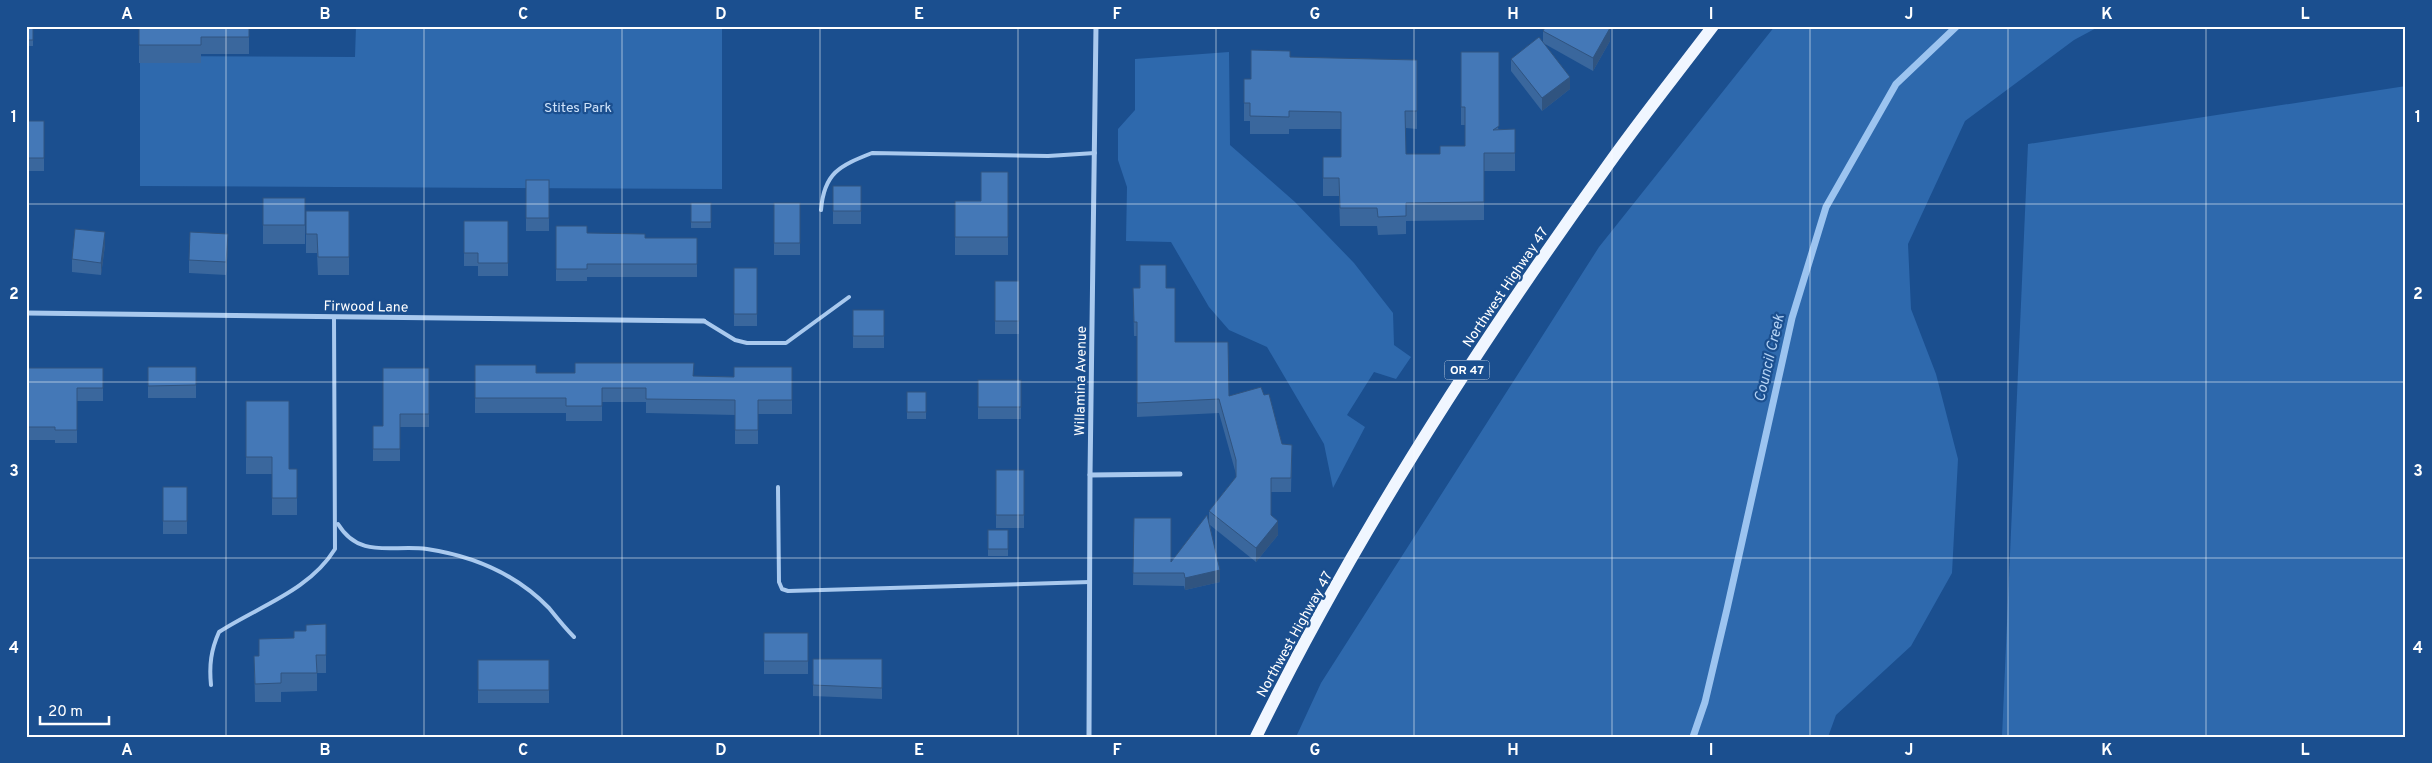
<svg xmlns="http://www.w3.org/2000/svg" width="2432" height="763" viewBox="0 0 2432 763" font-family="Overpass,sans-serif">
	<rect width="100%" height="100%" fill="#1b4f8f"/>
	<!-- green -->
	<g fill="#2e69ad">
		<polygon points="356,26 722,26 722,189 140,186 140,56 355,57"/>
		<polygon points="1775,26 2100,26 2074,40 1965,121 1908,244 1911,309 1936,374 1958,459 1952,573 1911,646 1836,715 1828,737 1296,737 1321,683 1599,247"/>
		<polygon points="1229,52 1230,145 1295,202 1354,263 1393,313 1394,345 1411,357 1396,379 1374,372 1347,415 1365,427 1333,488 1324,444 1267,347 1229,330 1209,307 1171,242 1126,241 1127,187 1118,160 1118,129 1135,110 1135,59"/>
		<polygon points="2406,86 2406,737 2002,737 2028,144"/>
	</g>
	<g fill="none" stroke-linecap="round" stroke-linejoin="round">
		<!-- stream -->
		<polyline stroke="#9cc4f0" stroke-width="7" points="1693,737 1705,702 1727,609 1792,318 1826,207 1896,84 1957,26"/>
		<!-- lane -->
		<g stroke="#a9c9ee" stroke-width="4">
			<path d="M821,210C824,173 839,166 872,153L1048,156L1095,153"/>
			<polyline points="704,321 735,340 747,343 786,343 849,297"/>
			<polyline points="778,487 779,582 782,589 788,591 1090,582"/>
			<path d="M338,524C360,560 393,544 427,549C473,556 516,574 549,608C557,618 565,628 574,637"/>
			<path d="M211,685C209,665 211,650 219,632C259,606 309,591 335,549L334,317"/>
		</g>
		<!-- street -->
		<g stroke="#a9c9ee" stroke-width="5">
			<polyline points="26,313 704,321"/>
			<polyline points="1090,475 1180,474"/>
			<polyline points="1089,737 1090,475 1096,26"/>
		</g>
		<!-- primary -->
		<path stroke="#f0f6ff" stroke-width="12" d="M1256,737C1353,539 1474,351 1603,172C1638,122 1676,75 1713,26"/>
	</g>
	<!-- wall -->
	<g fill="#3a679d">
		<rect x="26" y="26" width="7" height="20"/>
		<polygon points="139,26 249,26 249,54 201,54 201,63 139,63"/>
		<polygon points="1543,31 1610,41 1593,71 1545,44 1570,89 1542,111 1511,71 1511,59 1543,42"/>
		<polygon points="1461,52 1499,130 1515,129 1515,171 1484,171 1484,220 1406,221 1406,234 1378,235 1377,226 1340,226 1339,196 1323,196 1323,157 1341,157 1341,129 1289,129 1289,134 1250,134 1250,121 1244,121 1244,79 1251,79 1290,57 1417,60 1417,129 1406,128 1406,154 1440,154 1465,146 1465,125 1461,125"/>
		<rect x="26" y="121" width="18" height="50"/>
		<polygon points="1008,172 1008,255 955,255 955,201 981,201"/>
		<rect x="526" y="180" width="23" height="51"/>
		<rect x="833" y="186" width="28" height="38"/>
		<rect x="263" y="198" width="42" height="46"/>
		<rect x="691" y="203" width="20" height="25"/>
		<rect x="774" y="203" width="26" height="52"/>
		<polygon points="306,211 349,211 349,275 318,275 317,253 306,253"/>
		<polygon points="464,221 508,221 508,276 478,276 478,266 464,266"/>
		<polygon points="556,226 587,233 645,238 697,238 697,277 587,277 587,281 556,281"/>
		<polygon points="105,245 101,275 72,272 72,259"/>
		<polygon points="228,247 226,275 189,273 189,260"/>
		<rect x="734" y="268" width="23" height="58"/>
		<rect x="995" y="281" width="24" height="53"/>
		<polygon points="1133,288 1166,288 1175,342 1229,396 1264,395 1282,444 1292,445 1291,492 1271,492 1271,515 1278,535 1256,562 1210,525 1220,582 1185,590 1184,586 1133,585 1134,518 1171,561 1209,524 1209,511 1236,477 1236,474 1219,413 1137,417 1137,336 1134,336"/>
		<rect x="853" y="310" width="31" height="38"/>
		<polygon points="475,365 536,373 575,373 734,377 792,367 792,414 758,414 758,444 735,444 735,415 646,413 646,402 602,402 602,421 566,421 566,413 475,413"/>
		<rect x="148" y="367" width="48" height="31"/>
		<polygon points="26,368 103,368 103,401 77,401 77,443 55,443 55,440 26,440"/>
		<polygon points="429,368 429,427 400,427 400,461 373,461 373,426 383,426"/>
		<rect x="978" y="380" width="43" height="39"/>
		<rect x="907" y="392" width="19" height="27"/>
		<polygon points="246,401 289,469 297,469 297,515 272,515 272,474 246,474"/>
		<rect x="996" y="470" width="28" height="58"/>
		<rect x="163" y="487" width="24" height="47"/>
		<rect x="988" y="530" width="20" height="26"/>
		<polygon points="326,624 326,673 317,673 317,691 281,692 281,702 255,702 254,656 259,656 294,638 306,631"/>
		<rect x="764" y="633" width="44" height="41"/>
		<polygon points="813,659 882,659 882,699 813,696"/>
		<rect x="478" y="660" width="71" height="43"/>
	</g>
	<!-- shaded-wall -->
	<g fill="#305480">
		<polygon points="1610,28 1610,41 1593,71 1593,58"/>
		<polygon points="1570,77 1570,89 1542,111 1542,98"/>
		<polygon points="105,232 105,245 101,275 101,263"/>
		<polygon points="228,234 228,247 226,275 226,262"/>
		<polygon points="1278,521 1278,535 1256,562 1256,548"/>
		<polygon points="1220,570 1220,582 1185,590 1185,578"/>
	</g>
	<!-- building -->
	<g fill="#4478b7" stroke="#305480">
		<rect x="26" y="26" width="7" height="14"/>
		<polygon points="139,26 249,26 249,37 201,37 201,45 139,45"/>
		<polygon points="1546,26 1607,26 1610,28 1593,58 1543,31"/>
		<polygon points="1539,37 1570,77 1542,98 1511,59"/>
		<polygon points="1251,50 1290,51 1290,57 1417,60 1417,111 1405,111 1406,154 1440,154 1440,146 1465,146 1465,107 1461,107 1461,52 1499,52 1499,126 1493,130 1515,129 1515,153 1484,153 1484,202 1406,203 1406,216 1378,217 1377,208 1340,208 1339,178 1323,178 1323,157 1341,157 1341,112 1289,111 1289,117 1250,116 1250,103 1244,103 1244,79 1251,79"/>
		<rect x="26" y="121" width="18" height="37"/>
		<polygon points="981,172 1008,172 1008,237 955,237 955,201 981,201"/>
		<rect x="526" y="180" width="23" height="38"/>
		<rect x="833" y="186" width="28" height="25"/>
		<rect x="263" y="198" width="42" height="27"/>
		<rect x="691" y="203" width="20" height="19"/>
		<rect x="774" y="203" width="26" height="40"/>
		<polygon points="306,211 349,211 349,257 318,257 317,234 306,234"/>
		<polygon points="464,221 508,221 508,263 478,263 478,253 464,253"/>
		<polygon points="556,226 587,226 587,233 645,234 645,238 697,238 697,264 587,264 587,269 556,269"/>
		<polygon points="75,229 105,232 101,263 72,259"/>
		<polygon points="190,232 228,234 226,262 189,260"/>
		<polygon points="1140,265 1166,265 1166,288 1175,288 1175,342 1228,342 1229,396 1261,387 1264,395 1269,394 1282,444 1292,445 1291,478 1271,478 1271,515 1278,521 1256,548 1209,511 1236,477 1236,460 1219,399 1137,403 1137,322 1134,322 1133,288 1140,288"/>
		<rect x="734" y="268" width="23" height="46"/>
		<rect x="995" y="281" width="24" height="40"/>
		<rect x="853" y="310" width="31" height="26"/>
		<polygon points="575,363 694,363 693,376 734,377 734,367 792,367 792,400 758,400 758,430 735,430 735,400 646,399 646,388 602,388 602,406 566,406 566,398 475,398 475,365 536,365 536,373 575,373"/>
		<polygon points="148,367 196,367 196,385 148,386"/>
		<polygon points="26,368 103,368 103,388 77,388 77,430 55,430 55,427 26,427"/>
		<polygon points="383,368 429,368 429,414 400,414 400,449 373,449 373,426 383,426"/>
		<rect x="978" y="380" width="43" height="27"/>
		<rect x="907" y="392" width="19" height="20"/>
		<polygon points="246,401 289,401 289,469 297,469 297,498 272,498 272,457 246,457"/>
		<rect x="996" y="470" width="28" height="45"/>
		<rect x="163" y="487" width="24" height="34"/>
		<polygon points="1207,515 1220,570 1185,578 1184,573 1133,573 1134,518 1171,518 1171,562"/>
		<rect x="988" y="530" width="20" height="19"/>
		<polygon points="326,624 326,655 316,655 317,673 281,673 281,683 255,684 254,656 259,656 259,639 294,638 294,631 306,631 306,625"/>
		<rect x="764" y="633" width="44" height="28"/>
		<polygon points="813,659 882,659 882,688 813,685"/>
		<rect x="478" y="660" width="71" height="30"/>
	</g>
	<!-- grid -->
	<path fill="none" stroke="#fff" stroke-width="1" stroke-opacity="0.55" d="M226,26V737M424,26V737M622,26V737M820,26V737M1018,26V737M1216,26V737M1414,26V737M1612,26V737M1810,26V737M2008,26V737M2206,26V737M26,204H2406M26,382H2406M26,558H2406"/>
	<g text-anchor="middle" stroke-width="4.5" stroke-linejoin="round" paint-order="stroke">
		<!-- shield labels -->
		<rect fill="#1b4f8f" stroke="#bbcadd" stroke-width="1" x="1444.5" y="360.5" width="45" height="19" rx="4"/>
		<g font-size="12" font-weight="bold" fill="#fff">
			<text x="1467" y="374">OR 47</text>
		</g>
		<!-- park labels -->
		<g font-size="14" fill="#cfe3fa" stroke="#1b4f8f">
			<text x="578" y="112">Stites Park</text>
		</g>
		<!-- street labels -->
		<g font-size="14" fill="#fff" stroke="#1b4f8f">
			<text transform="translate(1505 287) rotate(-56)" y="5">Northwest Highway 47</text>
			<text transform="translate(366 306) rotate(1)" y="5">Firwood Lane</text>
			<text transform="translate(1080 381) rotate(-89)" y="5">Willamina Avenue</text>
			<text transform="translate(1294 634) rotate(-61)" y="5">Northwest Highway 47</text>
		</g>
		<!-- water labels -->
		<g font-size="15" font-style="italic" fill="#b5d3f5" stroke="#1b4f8f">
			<text transform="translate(1769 358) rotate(-77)" y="5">Council Creek</text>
		</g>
	</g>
	<!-- border -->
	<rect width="2432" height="763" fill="none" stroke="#1b4f8f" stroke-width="55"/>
	<!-- scale -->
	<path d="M40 716v8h69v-8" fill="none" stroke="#ffffff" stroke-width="2.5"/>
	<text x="48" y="716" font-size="15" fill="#ffffff" stroke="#1b4f8f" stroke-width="4" paint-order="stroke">20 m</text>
	<rect x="28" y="28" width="2376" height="708" fill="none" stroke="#fff" stroke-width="2"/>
	<g font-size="16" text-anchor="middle" font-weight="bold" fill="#fff">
		<text x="127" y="19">A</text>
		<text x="325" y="19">B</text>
		<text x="523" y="19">C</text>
		<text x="721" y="19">D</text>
		<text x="919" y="19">E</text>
		<text x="1117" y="19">F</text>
		<text x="1315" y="19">G</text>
		<text x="1513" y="19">H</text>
		<text x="1711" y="19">I</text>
		<text x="1909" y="19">J</text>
		<text x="2107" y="19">K</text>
		<text x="2305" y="19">L</text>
		<text x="14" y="122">1</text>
		<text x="2418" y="122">1</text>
		<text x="14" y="299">2</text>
		<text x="2418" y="299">2</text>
		<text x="14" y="476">3</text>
		<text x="2418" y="476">3</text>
		<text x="14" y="653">4</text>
		<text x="2418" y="653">4</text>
		<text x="127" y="755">A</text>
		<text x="325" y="755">B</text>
		<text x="523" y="755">C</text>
		<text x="721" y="755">D</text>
		<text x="919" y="755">E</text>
		<text x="1117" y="755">F</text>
		<text x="1315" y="755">G</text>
		<text x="1513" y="755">H</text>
		<text x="1711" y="755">I</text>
		<text x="1909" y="755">J</text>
		<text x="2107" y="755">K</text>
		<text x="2305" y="755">L</text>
	</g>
</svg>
